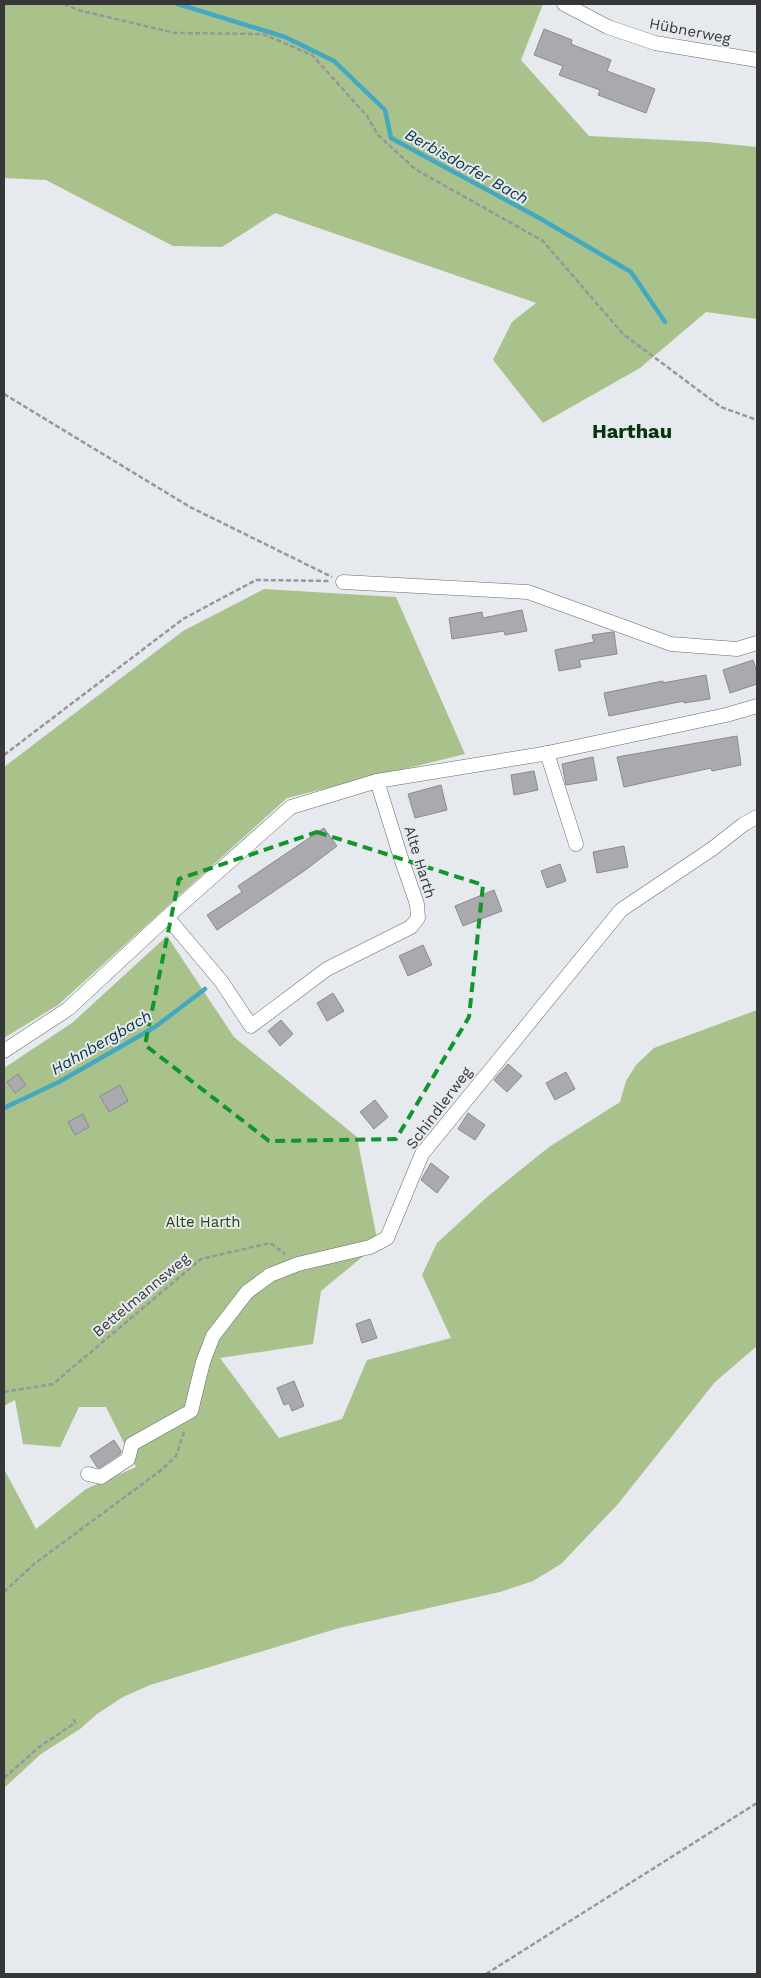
<svg xmlns="http://www.w3.org/2000/svg" width="761" height="1978" viewBox="0 0 761 1978" font-family="'Work Sans',sans-serif">
	<rect width="100%" height="100%" fill="#e6e9ed"/>
	<!-- green -->
	<g fill="#a9c28c">
		<polygon points="4,4 543,4 521,60 589,136 707,142 757,147 757,319 706,312 640,368 543,423 493,360 512,322 536,303 275,213 222,247 173,246 46,180 4,178"/>
		<polygon points="264,589 396,597 465,754 287,798 58,1005 4,1038 4,767 183,631"/>
		<polygon points="167,936 234,1037 357,1137 378,1244 321,1291 313,1344 220,1358 279,1438 342,1419 367,1360 451,1338 422,1275 437,1243 487,1197 549,1147 620,1102 626,1081 636,1065 654,1048 757,1010 757,1346 715,1382 618,1504 561,1564 533,1581 500,1592 339,1628 150,1685 123,1697 97,1714 80,1729 41,1754 4,1788 4,1469 36,1529 86,1489 136,1467 106,1407 79,1407 60,1447 23,1444 15,1400 4,1406 4,1068 72,1023"/>
	</g>
	<g fill="none" stroke-linecap="round" stroke-linejoin="round">
		<!-- stream -->
		<g stroke="#43a9c1" stroke-width="4.5">
			<polyline points="178,4 285,37 334,61 385,110 391,138 541,219 631,272 665,322"/>
			<polyline points="4,1108 59,1082 155,1027 205,989"/>
		</g>
	</g>
	<!-- building -->
	<g fill="#aaa9ad" stroke="#8b8a8e">
		<polygon points="544,29 572,40 571,44 611,60 607,71 655,89 646,113 598,95 600,90 559,75 563,66 534,55"/>
		<polygon points="522,610 527,631 505,635 504,631 452,639 449,618 482,612 483,618"/>
		<polygon points="612,632 614,632 617,654 579,660 581,667 559,671 555,650 594,642 592,635"/>
		<polygon points="753,660 757,672 757,684 730,693 723,670"/>
		<polygon points="706,675 710,699 684,703 684,701 609,716 604,693 663,681 663,683"/>
		<polygon points="737,736 741,765 712,771 711,768 624,787 617,757"/>
		<polygon points="593,757 597,780 566,785 562,764"/>
		<polygon points="534,771 538,790 514,795 511,775"/>
		<polygon points="441,785 447,810 415,818 408,794"/>
		<polygon points="324,828 337,846 304,871 217,930 207,915 242,892 238,886"/>
		<polygon points="624,846 628,867 597,873 593,852"/>
		<polygon points="560,864 566,881 547,888 541,871"/>
		<polygon points="494,890 502,911 463,926 455,906"/>
		<polygon points="423,945 432,965 408,976 399,956"/>
		<polygon points="333,993 344,1011 327,1021 317,1003"/>
		<polygon points="281,1020 293,1034 280,1046 268,1031"/>
		<polygon points="508,1064 522,1076 507,1092 494,1080"/>
		<polygon points="566,1072 575,1089 555,1100 546,1083"/>
		<polygon points="18,1074 26,1085 15,1093 7,1082"/>
		<polygon points="120,1085 128,1101 109,1112 100,1096"/>
		<polygon points="375,1100 388,1117 374,1129 360,1112"/>
		<polygon points="468,1113 485,1125 475,1140 458,1129"/>
		<polygon points="83,1114 89,1127 75,1135 68,1122"/>
		<polygon points="431,1163 449,1177 437,1193 421,1180"/>
		<polygon points="370,1319 377,1338 362,1343 356,1324"/>
		<polygon points="294,1381 304,1406 292,1411 289,1403 284,1405 277,1388"/>
		<polygon points="114,1440 121,1451 120,1454 99,1468 97,1467 90,1456"/>
	</g>
	<g fill="none" stroke-linecap="round" stroke-linejoin="round">
		<defs>
			<g id="minor">
				<polyline points="564,4 608,27 655,43 757,60"/>
				<polyline points="343,582 528,592 671,644 737,649 757,643"/>
				<polyline points="547,753 576,844"/>
				<polyline points="167,917 221,981 251,1026 327,969 411,927 418,918 417,904 401,858 377,781"/>
				<polyline points="4,1051 68,1009 167,917 291,807 377,781 543,754 726,715 757,706"/>
				<polyline points="88,1474 101,1477 128,1459 132,1444 191,1411 203,1362 213,1336 247,1292 270,1275 298,1264 370,1247 387,1238 422,1154 621,910 712,849 744,824 757,817"/>
			</g>
		</defs>
		<!-- minor casing -->
		<use href="#minor" stroke="#676a6d" stroke-width="15"/>
		<!-- path -->
		<g stroke="#959799" stroke-width="2.5" stroke-dasharray="5 2.5" stroke-linecap="butt">
			<polyline points="64,4 78,10 175,33 263,34 312,55 367,116 378,135 415,169 543,241 623,334 721,407 757,420"/>
			<polyline points="4,394 190,507 332,577"/>
			<polyline points="4,755 183,619 256,580 331,581"/>
			<polyline points="4,1392 53,1384 201,1259 270,1243 285,1254"/>
			<polyline points="4,1592 34,1564 160,1471 176,1456 184,1432"/>
			<polyline points="4,1778 39,1747 75,1723 74,1719"/>
			<polyline points="486,1974 757,1803"/>
		</g>
		<!-- minor -->
		<use href="#minor" stroke="#fff" stroke-width="14"/>
	</g>
	<!-- marked area -->
	<path fill="none" stroke="#10962b" stroke-width="4" stroke-dasharray="10 6" stroke-linejoin="round" d="M317,832L483,885L469,1017L396,1139L269,1141L145,1045L179,879Z"/>
	<g text-anchor="middle" stroke-width="4" stroke-linejoin="round" paint-order="stroke">
		<!-- street labels -->
		<g font-size="15" fill="#363738" stroke="#e6e9ed">
			<text transform="translate(690 31) rotate(11)" y="5">Hübnerweg</text>
			<text transform="translate(420 862) rotate(73)" y="5">Alte Harth</text>
			<text transform="translate(439 1108) rotate(-53)" y="5">Schindlerweg</text>
			<text transform="translate(141 1295) rotate(-40)" y="5">Bettelmannsweg</text>
		</g>
		<!-- park labels -->
		<g font-size="15" fill="#2e410f" stroke="#e6e9ed">
			<text x="203" y="1227">Alte Harth</text>
		</g>
		<!-- water labels -->
		<g font-size="16" font-style="italic" fill="#063741" stroke="#e6e9ed">
			<text transform="translate(467 166) rotate(29)" y="6">Berbisdorfer Bach</text>
			<text transform="translate(101 1042) rotate(-30)" y="6">Hahnbergbach</text>
		</g>
		<!-- district labels -->
		<g font-size="20" font-weight="bold" fill="#07330d" stroke="#e6e9ed">
			<text x="632" y="438">Harthau</text>
		</g>
	</g>
	<!-- border -->
	<rect width="761" height="1978" fill="none" stroke="#363738" stroke-width="10"/>
</svg>
